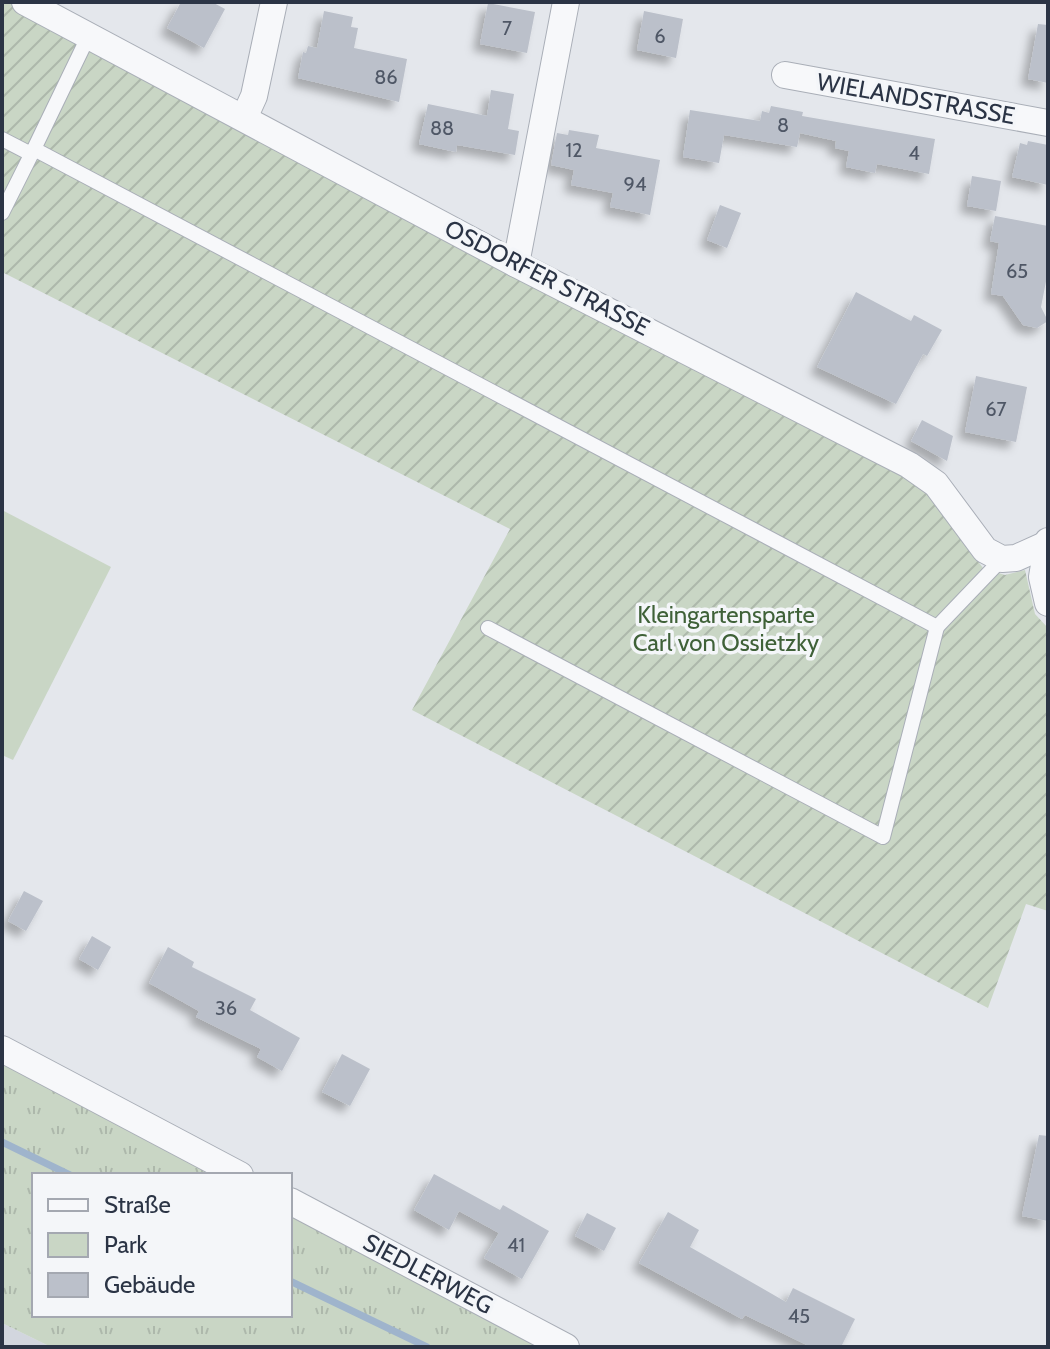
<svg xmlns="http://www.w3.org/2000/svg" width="1050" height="1349" viewBox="0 0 1050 1349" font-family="Cabin,sans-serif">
	<defs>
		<pattern id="grass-tufts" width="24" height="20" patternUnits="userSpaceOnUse" patternTransform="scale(2)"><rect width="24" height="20" fill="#c9d6c5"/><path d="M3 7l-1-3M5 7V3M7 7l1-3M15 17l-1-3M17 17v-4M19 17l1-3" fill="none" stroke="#adb8ab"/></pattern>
		<pattern id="garden-furrows" width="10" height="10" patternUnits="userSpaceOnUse" patternTransform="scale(2)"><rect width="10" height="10" fill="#c9d6c5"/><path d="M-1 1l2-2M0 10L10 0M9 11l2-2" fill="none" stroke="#adb8ab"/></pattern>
		<filter id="shadow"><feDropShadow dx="-7" dy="7" stdDeviation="4" flood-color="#0004"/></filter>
	</defs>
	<rect width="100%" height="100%" fill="#e4e7ec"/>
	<!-- built -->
	<polygon fill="#d2d6de" points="2,1323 51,1347 2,1347"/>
	<!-- grass -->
	<polygon fill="url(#grass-tufts)" points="2,1060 219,1175 34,1175 34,1315 290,1315 290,1213 544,1347 51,1347 2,1323"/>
	<!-- park -->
	<polygon fill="#c9d6c5" points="2,510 111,567 13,760 2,755"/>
	<!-- garden -->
	<polygon fill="url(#garden-furrows)" points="2,2 12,2 905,478 927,494 983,568 1005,575 1025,570 1035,614 1048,628 1048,911 1026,904 988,1008 412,710 510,529 2,272"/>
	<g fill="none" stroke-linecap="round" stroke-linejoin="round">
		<!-- stream -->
		<g stroke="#9fb4cc" stroke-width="7">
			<polyline points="2,1142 70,1175"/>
			<polyline points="290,1281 427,1347"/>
		</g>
	</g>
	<!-- building -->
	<g fill="#bbc0ca" filter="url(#shadow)">
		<polygon points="181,2 212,2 225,9 204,48 167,28"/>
		<polygon points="488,3 535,12 527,53 480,44"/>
		<polygon points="324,11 353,17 351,27 358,28 354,48 407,59 399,102 298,78 303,52 306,53 308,46 317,48"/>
		<polygon points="644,11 683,19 676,58 637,50"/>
		<polygon points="1038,24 1048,25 1048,83 1028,79"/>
		<polygon points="491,90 514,94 508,129 519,131 515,155 457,145 456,152 419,144 428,104 487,116"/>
		<polygon points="771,106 803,112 802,116 935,139 929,174 877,164 875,173 846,167 849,151 835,148 836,141 800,133 797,147 724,135 719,163 683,157 690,110 760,121 762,111 769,113"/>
		<polygon points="569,130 599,135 596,148 660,160 650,215 610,207 613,193 571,185 574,170 551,165 557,133 568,135"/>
		<polygon points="1028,141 1048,145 1048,185 1012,177 1020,143 1027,145"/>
		<polygon points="972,176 1001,181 996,211 967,206"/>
		<polygon points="720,205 741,213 727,248 707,240"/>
		<polygon points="995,216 1048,226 1048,271 1041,307 1048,321 1037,328 1023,325 1003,296 991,294 999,243 990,241"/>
		<polygon points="856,292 911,321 914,315 942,330 927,356 923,354 896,404 817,367"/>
		<polygon points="976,376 1027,387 1016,442 965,432"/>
		<polygon points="922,420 953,436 947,461 911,441"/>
		<polygon points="24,891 43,901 26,931 8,921"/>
		<polygon points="92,936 111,947 98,970 79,959"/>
		<polygon points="168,947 194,962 192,967 256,999 250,1010 300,1038 282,1071 257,1057 261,1049 196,1017 199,1011 149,983"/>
		<polygon points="342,1054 370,1069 350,1106 322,1092"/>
		<polygon points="1039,1135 1048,1136 1048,1221 1022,1216"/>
		<polygon points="434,1174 500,1210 503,1205 549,1231 522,1279 484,1258 499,1233 459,1211 449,1230 414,1210"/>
		<polygon points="668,1212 699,1230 690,1247 786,1302 793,1288 855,1319 841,1347 811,1347 745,1315 742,1319 639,1263"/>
		<polygon points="587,1213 616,1228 604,1251 575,1236"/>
	</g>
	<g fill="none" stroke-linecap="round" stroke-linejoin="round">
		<defs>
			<g id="service">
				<polyline points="88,37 34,149 937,627 1002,559"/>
				<polyline points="2,139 31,154"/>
				<polyline points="2,213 34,149"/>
				<polyline points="488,628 883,837 937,627"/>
			</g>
			<g id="minor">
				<polyline points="25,2 516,264 909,465 936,484 985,550 1002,559 1016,558 1047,544"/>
				<polyline points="785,75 1048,123"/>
				<polyline points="244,118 254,96 274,2"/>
				<polyline points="516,264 566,2"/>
				<polyline points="1048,541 1042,577 1048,603"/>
				<polyline points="2,1049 240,1175"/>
				<polyline points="290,1201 566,1347"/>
			</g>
		</defs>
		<!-- service casing -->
		<use href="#service" stroke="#a9aeb7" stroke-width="16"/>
		<!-- minor casing -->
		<use href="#minor" stroke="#a9aeb7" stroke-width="28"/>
		<!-- service -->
		<use href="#service" stroke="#f7f8fa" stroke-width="14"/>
		<!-- minor -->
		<use href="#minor" stroke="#f7f8fa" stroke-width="26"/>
	</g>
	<g text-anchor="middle" stroke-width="7" stroke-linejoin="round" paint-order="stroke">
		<!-- number labels -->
		<g font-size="20" fill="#4f5766">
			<text x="507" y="35">7</text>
			<text x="660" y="43">6</text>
			<text x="386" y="84">86</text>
			<text x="783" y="132">8</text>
			<text x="442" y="135">88</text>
			<text x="574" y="157">12</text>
			<text x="914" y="160">4</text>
			<text x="635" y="191">94</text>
			<text x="1017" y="278">65</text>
			<text x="996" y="416">67</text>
			<text x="226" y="1015">36</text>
			<text x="516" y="1252">41</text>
			<text x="799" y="1323">45</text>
		</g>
		<!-- street labels -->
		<g font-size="24" fill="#2b3445" stroke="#f4f6f9">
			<text transform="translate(916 99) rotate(10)" y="8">WIELANDSTRASSE</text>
			<text transform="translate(547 278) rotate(27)" y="8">OSDORFER STRASSE</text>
			<text transform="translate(428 1274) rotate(28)" y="8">SIEDLERWEG</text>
		</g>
		<!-- park labels -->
		<g font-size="24" fill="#3f6138" stroke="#f4f6f9">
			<text x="726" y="623">Kleingartensparte<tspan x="726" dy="28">Carl von Ossietzky</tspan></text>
		</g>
	</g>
	<!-- border -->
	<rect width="1050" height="1349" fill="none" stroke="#2b3445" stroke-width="8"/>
	<!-- legend -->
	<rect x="32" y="1173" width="260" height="144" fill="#f4f6f9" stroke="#a4a8b1" stroke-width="2"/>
	<rect x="48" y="1199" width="40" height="12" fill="#f7f8fa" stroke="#a4a8b1" stroke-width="2"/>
	<text x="104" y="1213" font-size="24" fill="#2b3445">Straße</text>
	<rect x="48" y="1233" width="40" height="24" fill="#c9d6c5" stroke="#a4a8b1" stroke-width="2"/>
	<text x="104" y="1253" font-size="24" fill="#2b3445">Park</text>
	<rect x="48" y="1273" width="40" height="24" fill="#bbc0ca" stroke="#a4a8b1" stroke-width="2"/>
	<text x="104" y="1293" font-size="24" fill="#2b3445">Gebäude</text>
</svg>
